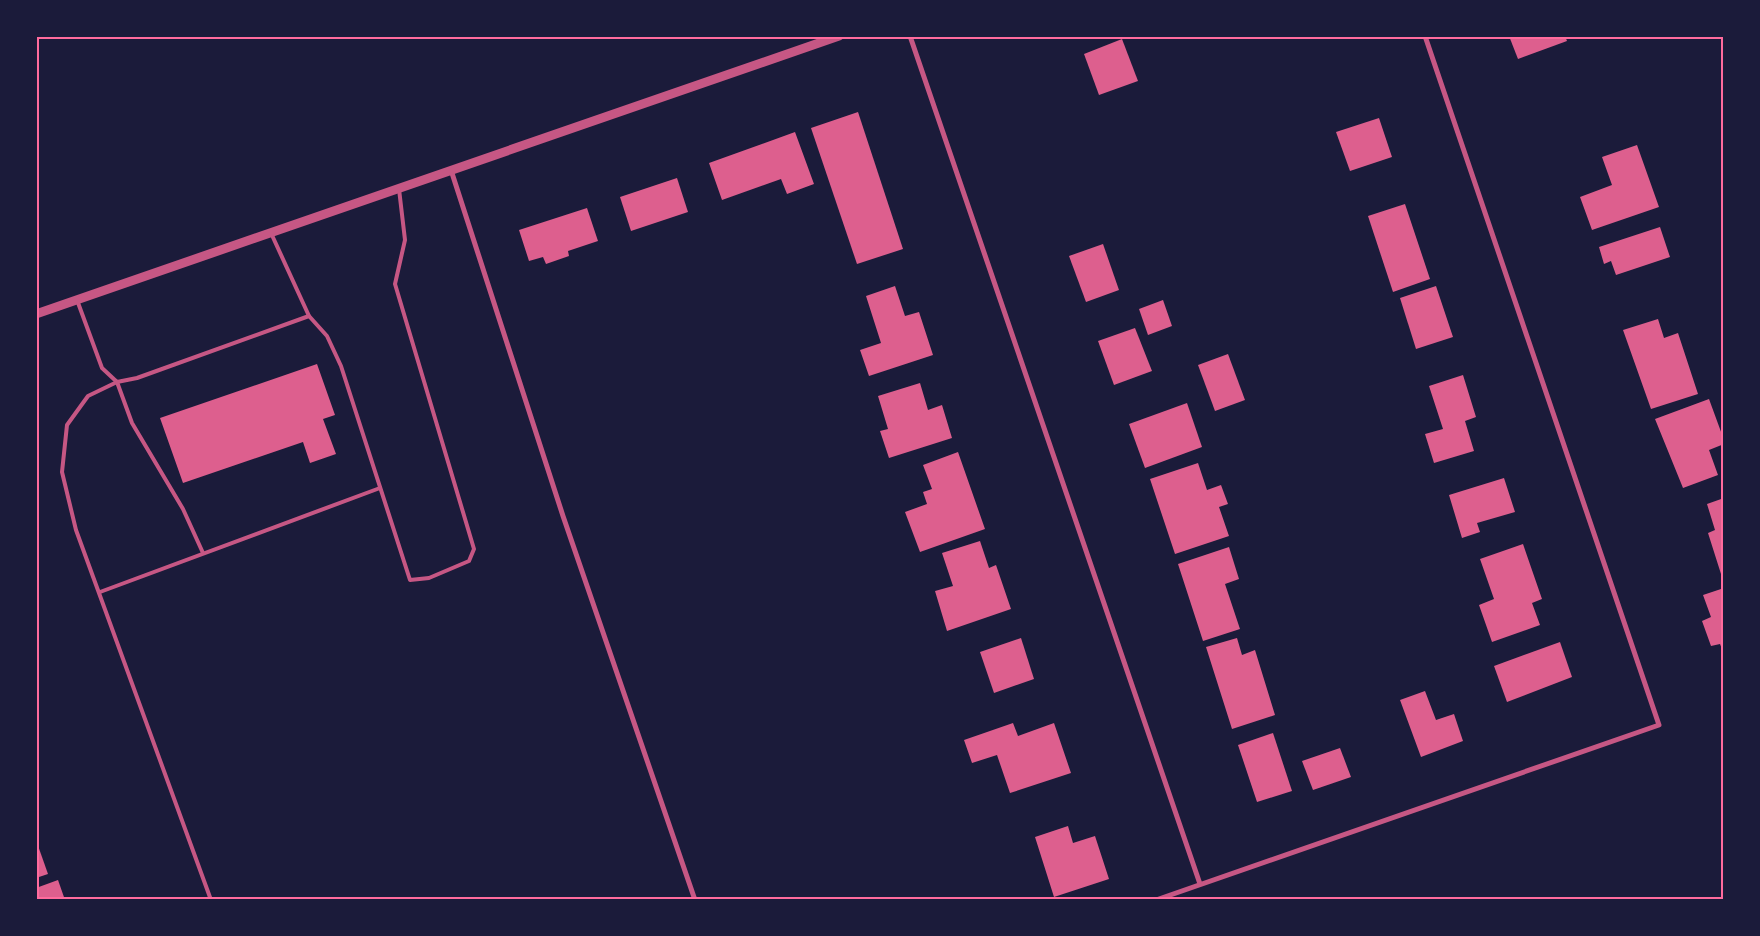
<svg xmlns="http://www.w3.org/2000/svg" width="1760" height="936" viewBox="0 0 1760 936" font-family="Lora,serif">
	<rect width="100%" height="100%" fill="#1b1b3a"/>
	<!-- building -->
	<g fill="#dd5f8e">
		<polygon points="1509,36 1565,36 1567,41 1518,59"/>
		<polygon points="1122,39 1138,81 1099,95 1084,54"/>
		<polygon points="858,112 903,249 857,264 811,128"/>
		<polygon points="1379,118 1392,157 1350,171 1336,132"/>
		<polygon points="795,132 814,184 787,194 781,179 722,200 709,163"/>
		<polygon points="1637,145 1659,207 1592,230 1580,197 1612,185 1602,157"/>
		<polygon points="677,178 688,212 631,231 620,197"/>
		<polygon points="1405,204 1430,279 1393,292 1368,216"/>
		<polygon points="587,208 598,241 568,251 569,256 546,264 543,257 529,261 519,230"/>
		<polygon points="1660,227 1670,257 1616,275 1611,261 1604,264 1599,247"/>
		<polygon points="1103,244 1119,290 1086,302 1069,256"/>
		<polygon points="895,286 905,316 919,312 933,355 869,376 860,350 881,343 866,296"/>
		<polygon points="1436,286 1453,337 1416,349 1400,298"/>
		<polygon points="1163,300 1172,326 1148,335 1139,309"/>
		<polygon points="1658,319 1664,338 1678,333 1698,394 1651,409 1623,330"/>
		<polygon points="1135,328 1152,371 1114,385 1098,341"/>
		<polygon points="1228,354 1245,400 1215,411 1198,365"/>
		<polygon points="317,364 335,415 323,419 336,454 310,463 303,442 183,483 160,418"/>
		<polygon points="1463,375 1476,417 1465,421 1474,451 1434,463 1425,434 1443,429 1429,386"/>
		<polygon points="920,383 928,410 942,405 952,438 889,458 880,431 888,429 878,396"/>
		<polygon points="1709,399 1724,440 1724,444 1709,450 1718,475 1683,488 1655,419"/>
		<polygon points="1187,403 1202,447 1145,468 1129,424"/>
		<polygon points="958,452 985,529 920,552 905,512 927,504 923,492 932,489 923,465"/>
		<polygon points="1198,463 1207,490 1221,485 1228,504 1219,507 1229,536 1175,554 1150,479"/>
		<polygon points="1504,478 1515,512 1477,523 1480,532 1462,538 1449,495"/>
		<polygon points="1724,498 1724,573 1721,574 1708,533 1715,530 1707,504"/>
		<polygon points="980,541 989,568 996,565 1011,609 947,631 935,591 953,586 942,553"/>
		<polygon points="1523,544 1542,599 1532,603 1540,625 1492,642 1479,605 1494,599 1480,559"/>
		<polygon points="1229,547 1239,579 1225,584 1240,629 1203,641 1178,564"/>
		<polygon points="1724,588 1724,654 1720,644 1711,646 1702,621 1711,617 1703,595"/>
		<polygon points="1021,638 1034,679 994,693 980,652"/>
		<polygon points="1237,638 1242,655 1255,650 1275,715 1232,729 1206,647"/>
		<polygon points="1560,642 1572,677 1507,702 1494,666"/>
		<polygon points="1425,691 1436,720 1454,714 1463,741 1421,757 1400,700"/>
		<polygon points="1013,723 1018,736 1054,723 1071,773 1010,793 997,755 972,763 964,740"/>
		<polygon points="1273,733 1292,791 1257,802 1238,745"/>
		<polygon points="1340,748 1351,777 1313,790 1302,761"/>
		<polygon points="1068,826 1073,843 1095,836 1109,879 1054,897 1035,837"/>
		<polygon points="36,840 48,874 36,878"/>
		<polygon points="58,880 65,900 36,900 36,888"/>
	</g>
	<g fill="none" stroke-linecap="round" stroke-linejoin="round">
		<!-- service -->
		<g stroke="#c65784" stroke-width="4">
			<polyline points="77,300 102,368 117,382 137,378 309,316 271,233"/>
			<polyline points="309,316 327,336 341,366 410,580 429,578 469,561 474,549 395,284 405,240 399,189"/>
			<polyline points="203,553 183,509 132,423 117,382 88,396 67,425 62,472 76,530 211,900"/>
			<polyline points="100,592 380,488"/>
		</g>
		<!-- minor -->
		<g stroke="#c65784" stroke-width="5">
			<polyline points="910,36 1200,884"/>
			<polyline points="451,170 563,516 695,900"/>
			<polyline points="1156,900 1659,725 1425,36"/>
		</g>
		<!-- tertiary -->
		<polyline stroke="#c65784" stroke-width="9" points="36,314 839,36"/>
	</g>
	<!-- border -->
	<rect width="1760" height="936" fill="none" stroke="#1b1b3a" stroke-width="75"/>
	<rect x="38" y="38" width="1684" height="860" fill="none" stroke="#ff6b9d" stroke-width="2"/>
</svg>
